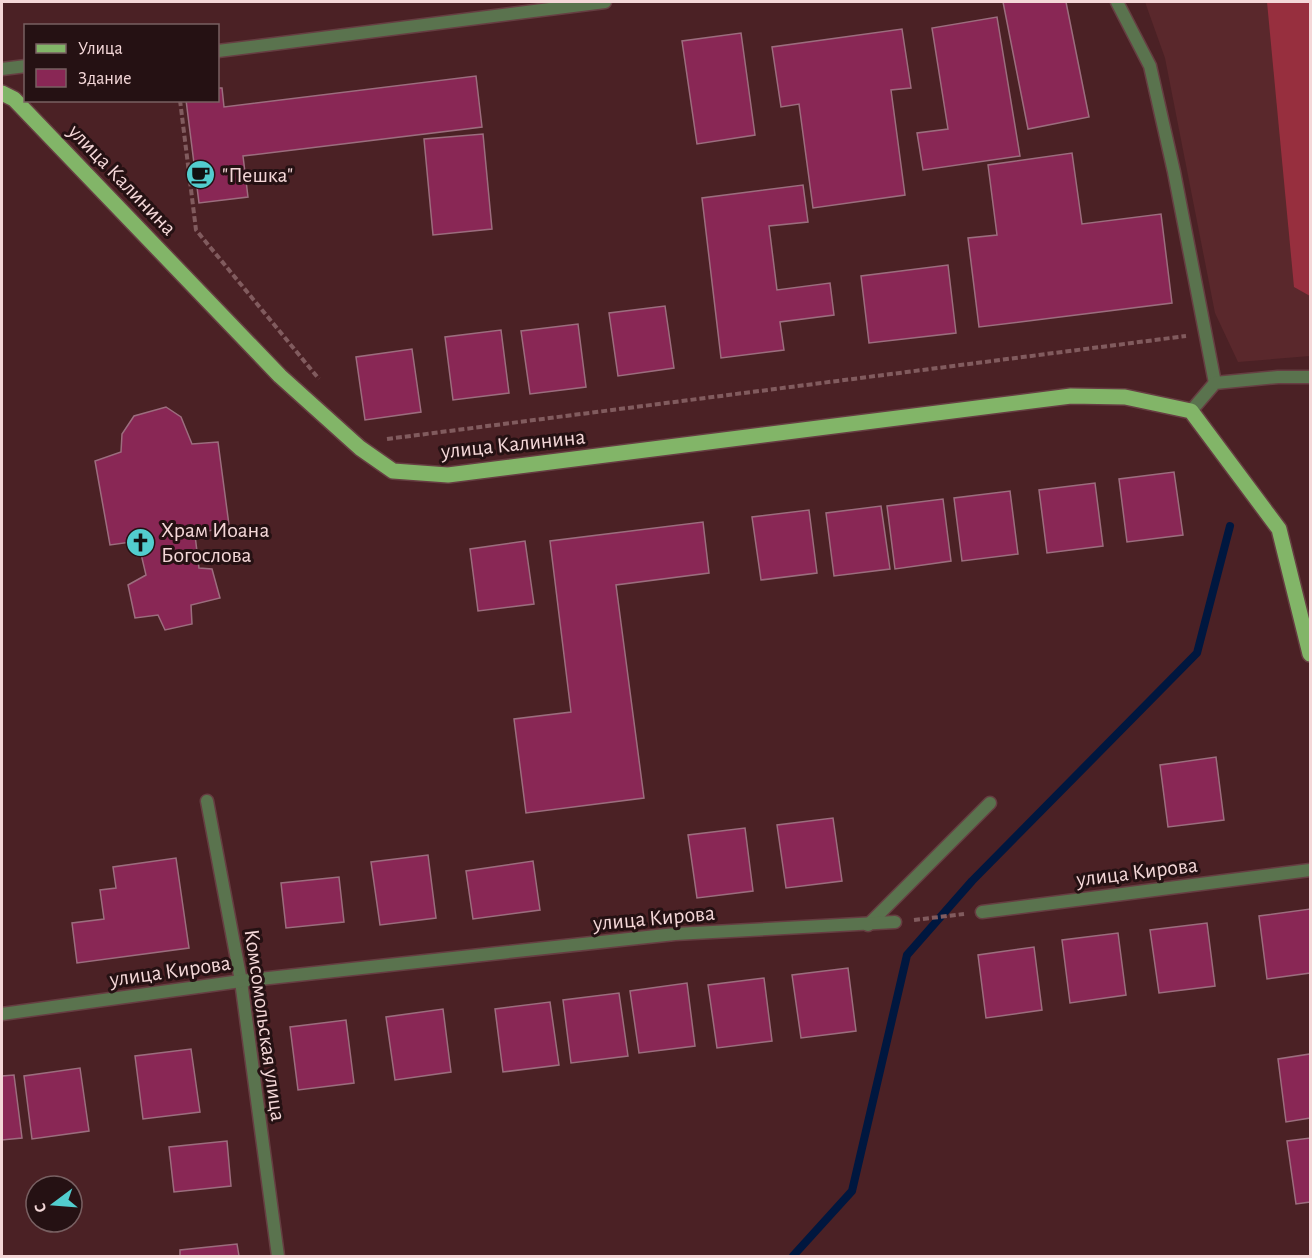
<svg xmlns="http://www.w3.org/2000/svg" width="1312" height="1258" viewBox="0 0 1312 1258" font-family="'Alegreya Sans',sans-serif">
	<rect width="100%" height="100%" fill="#4b2125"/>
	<!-- built -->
	<polygon fill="#5a282c" points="1145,2 1289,2 1310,269 1310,356 1238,362 1215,313 1165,58"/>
	<!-- forest -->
	<polygon fill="#972f3e" points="1267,2 1310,2 1310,296 1294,287"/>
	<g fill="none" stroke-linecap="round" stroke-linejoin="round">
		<!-- stream -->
		<polyline stroke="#00173f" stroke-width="8" points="793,1256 852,1191 907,955 972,881 1197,653 1230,526"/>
	</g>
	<!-- building -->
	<g fill="#892755" stroke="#9c6d7e" stroke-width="1.5">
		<polygon points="1003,2 1066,2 1089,117 1028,129"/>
		<polygon points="997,17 1020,156 923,170 917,133 948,129 932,28"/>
		<polygon points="902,29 911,88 891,90 905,195 813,208 799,104 781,107 772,47"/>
		<polygon points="741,33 755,135 697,144 682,41"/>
		<polygon points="476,76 482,127 243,156 248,197 199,203 186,100 218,100 218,88 222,88 224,107"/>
		<polygon points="483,134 492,229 433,235 424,139"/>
		<polygon points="1072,153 1082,224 1161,214 1172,303 979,327 968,238 997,235 988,165"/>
		<polygon points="803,185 808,222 769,226 777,290 830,283 834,315 780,322 784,350 721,358 702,198"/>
		<polygon points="948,265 956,333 869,343 861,276"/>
		<polygon points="665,306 674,368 618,376 609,313"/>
		<polygon points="578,324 586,387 530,394 521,331"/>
		<polygon points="501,330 509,393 453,400 445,337"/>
		<polygon points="412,349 421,412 365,420 356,357"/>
		<polygon points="166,407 181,417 192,444 218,442 229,525 195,535 199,568 212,569 220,598 191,605 192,624 165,630 158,615 135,618 128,585 146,575 138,541 110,545 95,461 121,452 122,434 134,416"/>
		<polygon points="1174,472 1183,535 1127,542 1119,479"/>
		<polygon points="1095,483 1103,546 1047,553 1039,490"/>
		<polygon points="1010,491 1018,554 962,561 954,498"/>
		<polygon points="943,499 951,561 895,569 887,506"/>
		<polygon points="881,506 890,569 834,576 826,513"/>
		<polygon points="809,510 817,573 761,580 752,517"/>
		<polygon points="703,522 709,573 616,585 644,798 526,813 514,719 571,712 550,541"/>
		<polygon points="525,541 534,604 478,611 470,549"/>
		<polygon points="1216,757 1224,820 1168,827 1160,765"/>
		<polygon points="833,818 842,881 786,888 777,825"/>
		<polygon points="745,828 753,891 697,898 688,835"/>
		<polygon points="428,855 436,918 380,925 371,862"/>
		<polygon points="176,858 189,948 77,963 72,923 104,919 100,890 116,888 113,867"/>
		<polygon points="533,861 540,910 473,919 466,871"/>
		<polygon points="339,877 344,922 286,928 281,883"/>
		<polygon points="1310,909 1310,973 1267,979 1259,916"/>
		<polygon points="1207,923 1215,986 1159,993 1150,930"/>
		<polygon points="1118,933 1126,995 1070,1003 1062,940"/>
		<polygon points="1034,947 1042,1010 986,1018 978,955"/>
		<polygon points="848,968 856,1031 801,1038 792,975"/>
		<polygon points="764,978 772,1041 717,1048 708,985"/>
		<polygon points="687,983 695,1046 639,1053 630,991"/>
		<polygon points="619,993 628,1056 571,1063 563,1000"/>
		<polygon points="550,1002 559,1065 503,1072 495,1009"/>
		<polygon points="443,1009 451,1072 395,1080 386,1017"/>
		<polygon points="346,1020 354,1083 298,1090 290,1027"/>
		<polygon points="191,1049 200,1112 143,1119 135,1056"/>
		<polygon points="1310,1054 1310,1118 1286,1122 1278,1059"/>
		<polygon points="80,1068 89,1131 32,1139 24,1076"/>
		<polygon points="14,1075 22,1138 2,1140 2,1076"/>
		<polygon points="1310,1138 1310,1202 1296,1204 1287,1141"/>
		<polygon points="227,1141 231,1186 174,1192 169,1147"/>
		<polygon points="237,1244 239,1256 180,1256 180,1250"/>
	</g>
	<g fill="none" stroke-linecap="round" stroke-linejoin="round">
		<defs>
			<g id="lane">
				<polyline points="1117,2 1150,66 1174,172 1215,383"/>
				<polyline points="868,925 990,803"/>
			</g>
			<g id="street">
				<polyline points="218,51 605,2"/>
				<polyline points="2,69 26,66"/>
				<polyline points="1191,411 1215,383 1278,377 1310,377"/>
				<polyline points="207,801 241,981 278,1256"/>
				<polyline points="982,912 1310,870"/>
				<polyline points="2,1014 241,981 675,934 895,922"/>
			</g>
			<polyline id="primary" points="2,93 14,99 280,376 360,448 393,471 448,475 1071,396 1125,397 1191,411 1279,529 1310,654"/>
		</defs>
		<!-- lane casing -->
		<use href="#lane" stroke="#663e42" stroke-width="15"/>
		<!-- street casing -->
		<use href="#street" stroke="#663e42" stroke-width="15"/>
		<!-- primary casing -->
		<use href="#primary" stroke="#663e42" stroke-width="18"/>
		<!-- path -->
		<g stroke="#815b5e" stroke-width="4" stroke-dasharray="6 3" stroke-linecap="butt">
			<polyline points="180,100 196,230 319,379"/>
			<polyline points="387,439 1186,336"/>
			<polyline points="914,920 964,914"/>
		</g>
		<!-- lane -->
		<use href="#lane" stroke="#5a734e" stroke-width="12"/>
		<!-- street -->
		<use href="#street" stroke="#5a734e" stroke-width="12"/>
		<!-- primary -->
		<use href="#primary" stroke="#82b568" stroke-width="15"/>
	</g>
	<!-- icons -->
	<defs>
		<symbol id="cafe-disc" viewBox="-11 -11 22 22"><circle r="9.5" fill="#52cdce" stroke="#251113"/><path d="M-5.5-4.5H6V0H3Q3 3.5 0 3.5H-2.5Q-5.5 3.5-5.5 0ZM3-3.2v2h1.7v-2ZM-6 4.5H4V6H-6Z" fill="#111"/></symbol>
		<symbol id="church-disc" viewBox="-11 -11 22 22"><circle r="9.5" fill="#52cdce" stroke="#251113"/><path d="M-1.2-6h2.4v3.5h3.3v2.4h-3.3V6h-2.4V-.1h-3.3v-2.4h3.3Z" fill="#111"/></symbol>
	</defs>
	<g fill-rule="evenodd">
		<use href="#cafe-disc" x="184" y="158" width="33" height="33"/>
		<use href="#church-disc" x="124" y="526" width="33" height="33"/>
	</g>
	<g text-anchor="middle" stroke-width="6" stroke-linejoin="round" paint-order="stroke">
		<!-- poi labels -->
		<g font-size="22" fill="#f4d7d8" stroke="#251113" text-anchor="start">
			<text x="222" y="182">"Пешка"</text>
			<text x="161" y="537">Храм Иоана<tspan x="161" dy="25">Богослова</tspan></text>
		</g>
		<!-- street labels -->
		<g font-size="22" fill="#f4d7d8" stroke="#251113">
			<text transform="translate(123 179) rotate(46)" y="8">улица Калинина</text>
			<text transform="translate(513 443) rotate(-6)" y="8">улица Калинина</text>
			<text transform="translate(1137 871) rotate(-7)" y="8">улица Кирова</text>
			<text transform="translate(654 917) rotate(-5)" y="8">улица Кирова</text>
			<text transform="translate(170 970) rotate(-8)" y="8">улица Кирова</text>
			<text transform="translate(266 1025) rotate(82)" y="8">Комсомольская улица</text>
		</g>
	</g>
	<!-- border -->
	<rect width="1312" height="1258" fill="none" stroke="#f4d7d8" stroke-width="6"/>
	<!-- legend -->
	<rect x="24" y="24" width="195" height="78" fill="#251113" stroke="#786062" stroke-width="1.5"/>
	<rect x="36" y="44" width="30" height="9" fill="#82b568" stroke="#786062" stroke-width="1.5"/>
	<text x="78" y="54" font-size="18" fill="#f4d7d8">Улица</text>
	<rect x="36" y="69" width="30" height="18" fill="#892755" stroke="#786062" stroke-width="1.5"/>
	<text x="78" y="84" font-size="18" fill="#f4d7d8">Здание</text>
	<!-- north arrow -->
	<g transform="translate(54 1204) rotate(254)"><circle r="28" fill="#251113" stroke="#786062" stroke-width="1.5"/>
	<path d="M0-4.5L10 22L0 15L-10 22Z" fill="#52cdce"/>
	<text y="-9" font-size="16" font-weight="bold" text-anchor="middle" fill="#f4d7d8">С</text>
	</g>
</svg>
